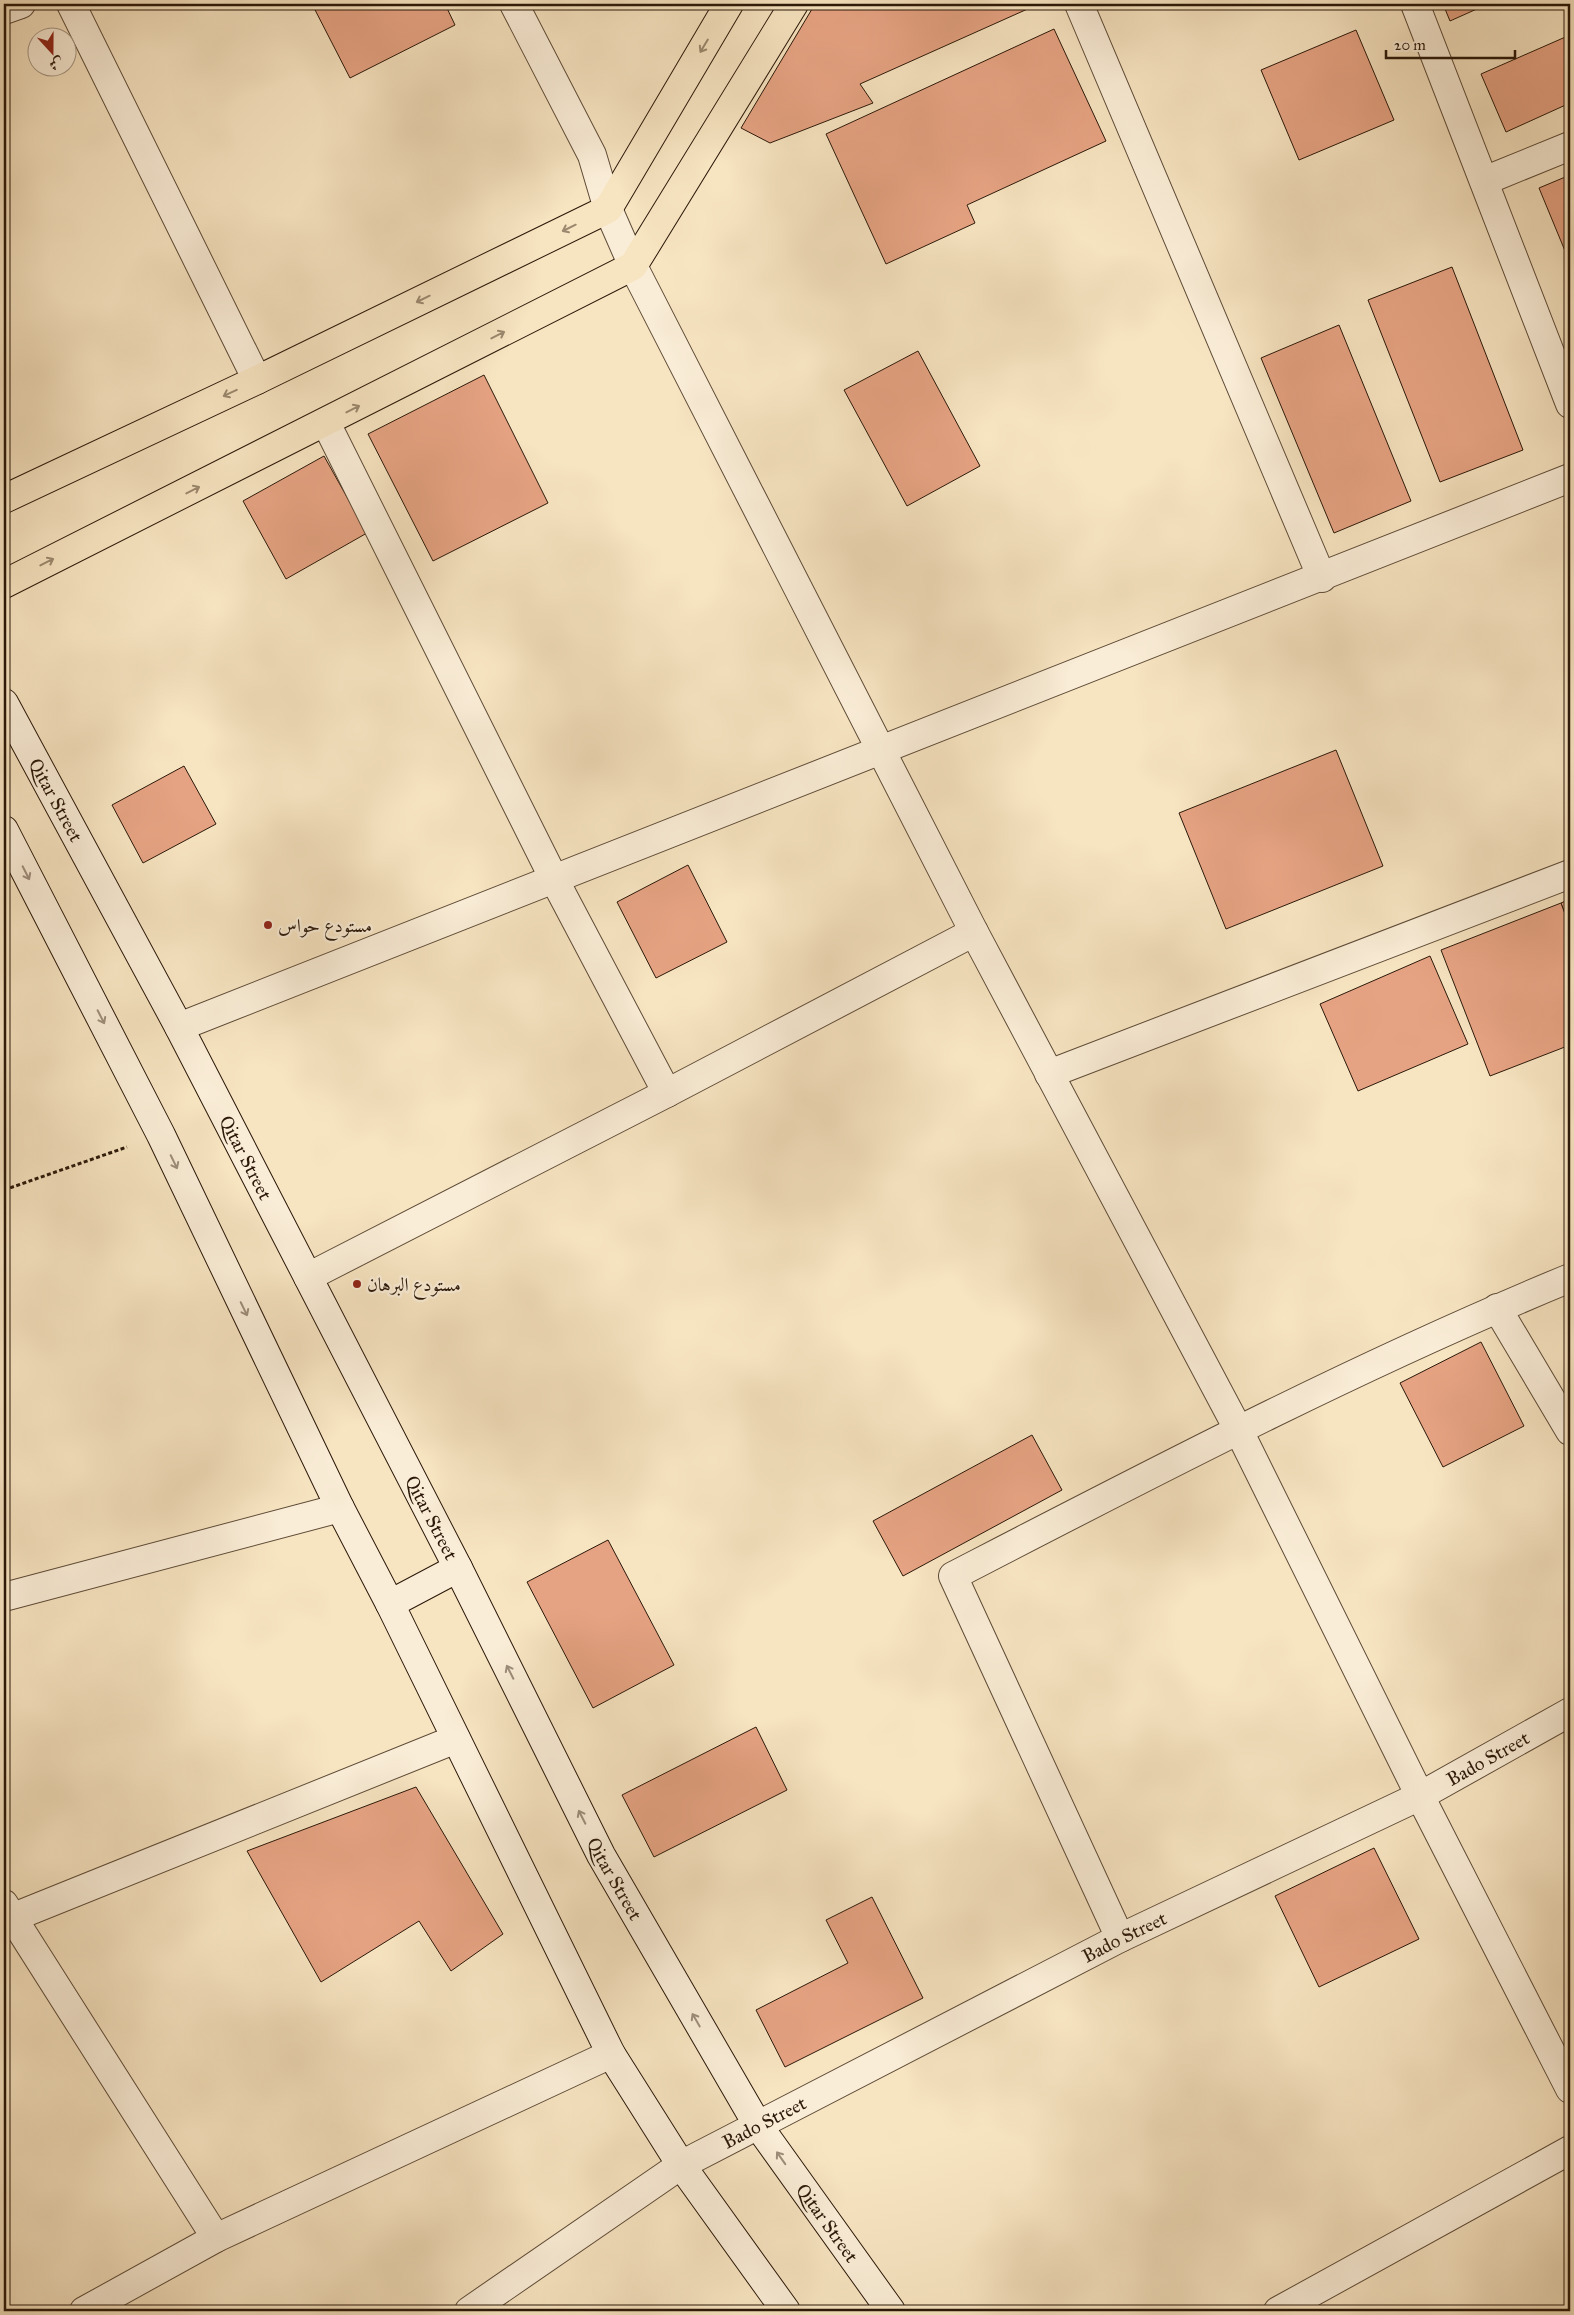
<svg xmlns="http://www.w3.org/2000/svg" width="1574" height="2315" viewBox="0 0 1574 2315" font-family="'IM FELL Great Primer',Amiri,serif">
	<rect width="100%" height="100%" fill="#f7e4c1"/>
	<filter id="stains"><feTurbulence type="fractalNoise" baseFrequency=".004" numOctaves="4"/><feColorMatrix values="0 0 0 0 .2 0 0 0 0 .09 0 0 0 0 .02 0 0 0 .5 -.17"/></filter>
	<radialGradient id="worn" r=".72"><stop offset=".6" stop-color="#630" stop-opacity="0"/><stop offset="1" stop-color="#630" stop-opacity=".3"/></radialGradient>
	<!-- building -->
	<g fill="#e6a383" stroke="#2b1809">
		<polygon points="312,4 445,4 455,25 350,78"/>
		<polygon points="815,4 1031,4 1032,7 860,84 873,103 770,143 741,128"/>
		<polygon points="1443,4 1488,4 1450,21"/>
		<polygon points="1054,29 1106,141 967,205 975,223 886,264 826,134"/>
		<polygon points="1356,30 1394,120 1299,160 1261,70"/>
		<polygon points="1570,35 1570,103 1506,132 1481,74"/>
		<polygon points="1570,175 1570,263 1539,188"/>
		<polygon points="1452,267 1523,450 1440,482 1368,300"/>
		<polygon points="1339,325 1411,501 1334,533 1261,358"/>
		<polygon points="918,351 980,466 907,506 844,390"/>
		<polygon points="484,375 548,503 433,561 368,434"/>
		<polygon points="324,456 367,533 286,579 243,501"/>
		<polygon points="1336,750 1383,866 1226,929 1179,813"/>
		<polygon points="184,766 216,824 143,863 112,805"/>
		<polygon points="688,865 727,942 656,978 617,902"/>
		<polygon points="1570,899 1570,928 1561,903"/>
		<polygon points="1561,903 1570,928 1570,1045 1490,1076 1441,950"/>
		<polygon points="1430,956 1468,1044 1358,1091 1320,1004"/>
		<polygon points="1481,1342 1524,1426 1443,1467 1400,1383"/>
		<polygon points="1032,1435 1062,1490 903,1576 873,1521"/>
		<polygon points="608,1540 674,1665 593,1708 527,1582"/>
		<polygon points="756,1727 787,1790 654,1857 622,1795"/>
		<polygon points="416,1787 503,1934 451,1971 419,1921 321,1982 247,1851"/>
		<polygon points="1374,1848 1419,1939 1319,1987 1275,1896"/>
		<polygon points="872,1897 923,1998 785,2067 756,2010 848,1963 826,1920"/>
	</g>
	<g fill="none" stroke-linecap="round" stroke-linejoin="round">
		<defs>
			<g id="street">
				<polyline points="71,4 257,380"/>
				<polyline points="514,4 592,155 608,209 633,266 974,932 1238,1429 1420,1796 1570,2089"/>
				<polyline points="1079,4 1322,578"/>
				<polyline points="1415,4 1570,404"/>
				<polyline points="4,10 21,4"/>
				<polyline points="1484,181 1570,146"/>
				<polyline points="326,423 554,879 667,1093"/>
				<polyline points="179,1027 1570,478"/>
				<polyline points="1049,1074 1570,874"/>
				<polyline points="308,1277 667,1093 974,932"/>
				<polyline points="1497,1308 1570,1431"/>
				<polyline points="4,1597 340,1508"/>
				<polyline points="4,1904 216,2238"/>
				<polyline points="14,1917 456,1739"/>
				<path d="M1120,1938L953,1576C1156,1471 1359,1365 1570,1278"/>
				<polyline points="84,2311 216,2238 611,2054"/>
				<path id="s1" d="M469,2311L681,2165L1120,1938L1420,1796L1570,1712"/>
				<polyline points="1278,2311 1570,2150"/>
			</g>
			<g id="secondary">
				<path id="s2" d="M4,703L179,1027L458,1568L601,1855L757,2124L891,2311"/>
				<polyline points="4,830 161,1135 340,1508 390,1604 611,2054 681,2165 786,2311"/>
				<polyline points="390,1604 458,1568"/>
			</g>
			<g id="primary">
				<polyline points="4,499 257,380 608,209 729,4"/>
				<polyline points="4,584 633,266 794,4"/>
			</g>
		</defs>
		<!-- street casing -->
		<use href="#street" stroke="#5e4b37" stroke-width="30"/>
		<!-- secondary casing -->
		<use href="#secondary" stroke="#2b1809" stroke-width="30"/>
		<!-- primary casing -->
		<use href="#primary" stroke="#2b1809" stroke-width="30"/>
		<!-- path -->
		<polyline stroke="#2b1809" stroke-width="3" stroke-dasharray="4 2.5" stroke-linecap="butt" points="4,1190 127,1147"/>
		<!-- street -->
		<use href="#street" stroke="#faedd7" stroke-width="28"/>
		<!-- secondary -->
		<use href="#secondary" stroke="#faedd7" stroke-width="28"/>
		<!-- primary -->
		<use href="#primary" stroke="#f7e4c1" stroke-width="28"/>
	</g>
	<!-- one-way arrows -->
	<defs><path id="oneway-shaft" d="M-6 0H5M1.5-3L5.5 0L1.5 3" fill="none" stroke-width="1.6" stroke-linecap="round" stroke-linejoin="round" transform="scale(1.25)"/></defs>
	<g stroke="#9b886e">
		<use href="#oneway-shaft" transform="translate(704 46) rotate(121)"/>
		<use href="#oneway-shaft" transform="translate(569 228) rotate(154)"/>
		<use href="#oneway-shaft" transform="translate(423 299) rotate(154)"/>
		<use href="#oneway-shaft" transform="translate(498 335) rotate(-27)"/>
		<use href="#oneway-shaft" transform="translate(230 393) rotate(155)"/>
		<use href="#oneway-shaft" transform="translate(353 409) rotate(-27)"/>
		<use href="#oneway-shaft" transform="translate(193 490) rotate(-27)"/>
		<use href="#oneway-shaft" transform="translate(47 562) rotate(-27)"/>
	</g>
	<g stroke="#9d8d7a">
		<use href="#oneway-shaft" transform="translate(26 873) rotate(63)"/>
		<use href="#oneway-shaft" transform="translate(101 1017) rotate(63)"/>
		<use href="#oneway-shaft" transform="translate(174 1162) rotate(64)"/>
		<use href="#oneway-shaft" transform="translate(244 1309) rotate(64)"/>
		<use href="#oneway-shaft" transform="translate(510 1672) rotate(-117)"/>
		<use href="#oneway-shaft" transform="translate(582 1817) rotate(-117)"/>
		<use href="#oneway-shaft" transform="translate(696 2020) rotate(-120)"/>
		<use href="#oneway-shaft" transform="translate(781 2158) rotate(-125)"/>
	</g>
	<!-- markers -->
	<g fill="#8f2418" stroke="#faedd7" stroke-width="2">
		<circle cx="268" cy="925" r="5"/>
		<circle cx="357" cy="1284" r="5"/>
	</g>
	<g text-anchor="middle" stroke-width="4.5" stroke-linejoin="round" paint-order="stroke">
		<!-- street labels -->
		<g font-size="19" fill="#2b1809" stroke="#faedd7">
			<text dy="7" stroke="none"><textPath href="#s2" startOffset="110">Qitar Street</textPath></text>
			<text dy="7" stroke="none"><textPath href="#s2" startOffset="515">Qitar Street</textPath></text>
			<text dy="7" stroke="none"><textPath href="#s2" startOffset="920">Qitar Street</textPath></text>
			<text dy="7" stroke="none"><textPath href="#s1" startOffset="1161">Bado Street</textPath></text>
			<text dy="7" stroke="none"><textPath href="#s2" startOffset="1325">Qitar Street</textPath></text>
			<text dy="7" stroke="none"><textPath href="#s1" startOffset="756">Bado Street</textPath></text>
			<text dy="7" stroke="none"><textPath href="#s1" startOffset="351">Bado Street</textPath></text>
			<text dy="7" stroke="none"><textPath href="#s2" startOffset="1730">Qitar Street</textPath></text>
		</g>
		<!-- poi labels -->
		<g font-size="19" fill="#2b1809" stroke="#faedd7" text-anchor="start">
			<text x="278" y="932">مستودع حواس</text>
			<text x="367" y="1291">مستودع البرهان</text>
		</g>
	</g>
	<!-- margin -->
	<rect width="1574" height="2315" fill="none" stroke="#f7e4c1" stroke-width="20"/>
	<rect x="5" y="5" width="1564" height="2305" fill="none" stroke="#2b1809" stroke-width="2.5"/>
	<rect x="10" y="10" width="1554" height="2295" fill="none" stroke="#2b1809"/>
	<!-- north arrow -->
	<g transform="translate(52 52) rotate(159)"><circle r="24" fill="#faedd7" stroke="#a79885"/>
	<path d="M0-4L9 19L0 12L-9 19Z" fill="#8f2418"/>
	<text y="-8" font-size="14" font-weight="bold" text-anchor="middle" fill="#2b1809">ش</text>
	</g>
	<!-- scale -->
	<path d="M1386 50v8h129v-8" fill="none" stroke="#2b1809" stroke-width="2.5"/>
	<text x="1394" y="50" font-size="15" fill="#2b1809" stroke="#faedd7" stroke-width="4" paint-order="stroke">20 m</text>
	<rect width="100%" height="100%" filter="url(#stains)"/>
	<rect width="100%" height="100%" fill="url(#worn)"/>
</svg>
